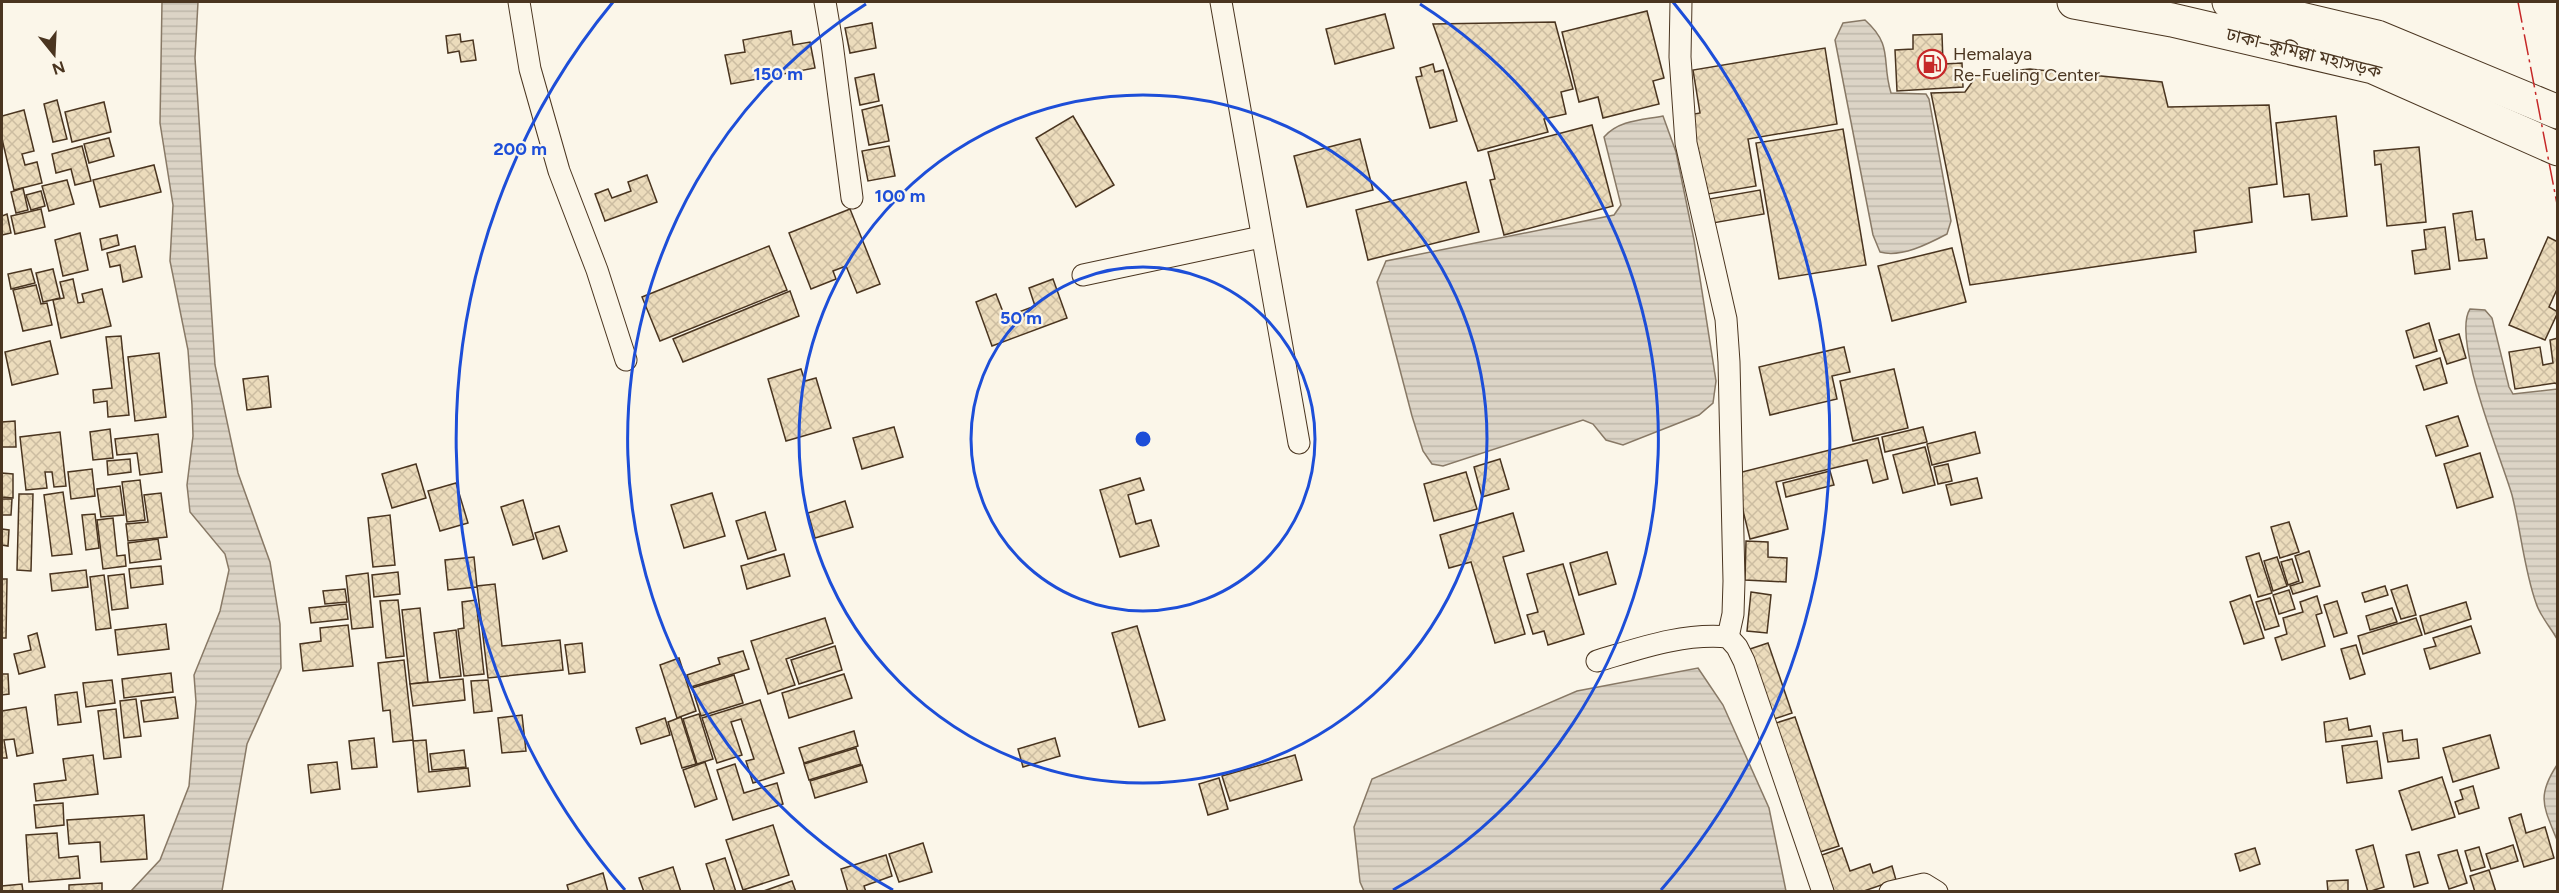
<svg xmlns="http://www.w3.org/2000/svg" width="2559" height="893" font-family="Figtree,'Noto Sans Bengali',sans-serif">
  <defs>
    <pattern id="water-rules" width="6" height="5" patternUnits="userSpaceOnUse" patternTransform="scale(1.5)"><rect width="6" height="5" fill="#dcd4c6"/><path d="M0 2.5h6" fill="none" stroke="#beb7aa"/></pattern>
    <pattern id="building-cross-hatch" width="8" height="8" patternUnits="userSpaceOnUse" patternTransform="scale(1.5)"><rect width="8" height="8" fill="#ecdcbc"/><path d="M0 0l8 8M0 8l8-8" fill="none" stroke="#ccbda1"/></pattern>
  </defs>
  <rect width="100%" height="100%" fill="#fbf6e9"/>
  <g fill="url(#water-rules)" stroke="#887966" stroke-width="1.5">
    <polygon points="162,2 198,2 195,58 215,365 238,473 270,562 280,624 281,668 247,744 222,891 131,891 160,860 189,786 196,702 194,675 220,611 229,570 225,554 190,512 187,485 193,436 192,405 188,350 170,261 173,205 160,123"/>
    <path d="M 1865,20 C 1894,46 1881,61 1891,93 L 1926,94 L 1929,99 L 1951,221 L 1947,234 C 1928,244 1901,258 1880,252 L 1873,235 L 1835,40 L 1843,23 Z"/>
    <path d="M 1663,116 L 1676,152 L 1694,240 L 1716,381 L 1713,403 L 1699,415 L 1623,445 L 1606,440 L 1593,424 L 1583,420 L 1443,466 L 1432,464 L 1423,451 L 1412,416 L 1377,282 L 1386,261 L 1614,215 L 1621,205 L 1604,137 C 1619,120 1642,120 1663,116 Z"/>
    <path d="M 2470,309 L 2485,310 L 2492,318 L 2509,387 L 2513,394 L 2557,389 L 2557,639 C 2551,628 2540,616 2536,603 C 2524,569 2521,531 2512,495 C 2502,460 2451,338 2470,309 Z"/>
    <polygon points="1698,668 1723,705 1769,808 1786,891 1364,891 1360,882 1354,827 1372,779 1577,691"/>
    <path d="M 2557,765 L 2557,840 C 2544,807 2536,797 2557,765 Z"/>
  </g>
  <g fill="url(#building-cross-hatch)" stroke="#4a3520" stroke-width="1.5">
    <polygon points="1647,11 1664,78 1653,81 1659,104 1603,118 1598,97 1579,102 1562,32"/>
    <polygon points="1385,14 1394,48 1335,64 1326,29"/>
    <polygon points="1555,22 1573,89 1561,92 1566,114 1544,119 1548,132 1478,151 1433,24"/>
    <polygon points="872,23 876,48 850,53 845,28"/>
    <polygon points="791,31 793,45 810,42 815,68 731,84 725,55 745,52 743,40"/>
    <polygon points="460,34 461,42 473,40 476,60 461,62 459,51 448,53 446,36"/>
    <polygon points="1942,34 1943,64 1962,63 1963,87 1897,91 1895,50 1913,49 1913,35"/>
    <polygon points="1825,48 1837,124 1748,139 1756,186 1702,195 1689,115 1700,113 1693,70"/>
    <polygon points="1433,64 1435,72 1443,70 1457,121 1430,128 1416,77 1422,76 1420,68"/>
    <polygon points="2030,69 2162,82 2168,107 2269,105 2277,184 2249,188 2252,222 2194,231 2196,252 1970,285 1931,93 1965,92 1978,74"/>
    <polygon points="874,74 879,101 860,105 855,78"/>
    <polygon points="57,100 67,139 53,142 44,104"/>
    <polygon points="104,102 111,132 72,142 65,112"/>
    <polygon points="882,105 889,141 869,145 862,110"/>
    <polygon points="24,110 34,151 22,154 25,165 37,162 42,183 14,190 2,139 2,116"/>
    <polygon points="1073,116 1114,185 1076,207 1036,138"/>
    <polygon points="2336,116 2347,216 2312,220 2309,194 2284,197 2276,123"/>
    <polygon points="1592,125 1613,206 1504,235 1490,180 1495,179 1488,152"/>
    <polygon points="1843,129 1866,265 1779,279 1756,143"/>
    <polygon points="109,138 114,156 89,163 84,144"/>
    <polygon points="1360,139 1373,190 1307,207 1294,156"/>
    <polygon points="82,146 91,181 75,185 71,169 56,173 52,154"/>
    <polygon points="889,146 895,176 868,181 862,151"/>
    <polygon points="2419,147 2426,222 2387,226 2381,164 2375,165 2374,151"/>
    <polygon points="154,165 161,192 100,207 93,180"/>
    <polygon points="647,175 657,202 605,221 595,194 608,189 612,198 631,191 628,182"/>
    <polygon points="67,180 74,204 49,211 42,186"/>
    <polygon points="1466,182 1479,232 1368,260 1356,210"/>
    <polygon points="23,188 28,210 16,213 11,192"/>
    <polygon points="1760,190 1764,214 1713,223 1709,199"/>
    <polygon points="41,191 45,206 31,210 26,195"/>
    <polygon points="41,209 45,227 15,234 11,216"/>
    <polygon points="850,209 880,284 857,293 846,266 833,271 836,279 811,289 789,233"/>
    <polygon points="2472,211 2476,240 2484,239 2487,258 2459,261 2453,214"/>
    <polygon points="7,214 11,233 2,235 2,216"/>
    <polygon points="2445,227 2450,269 2415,274 2412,251 2426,249 2424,230"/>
    <polygon points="80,233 88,270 63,276 55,240"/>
    <polygon points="117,235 119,245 102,250 100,239"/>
    <polygon points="2548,237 2558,242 2558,287 2549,307 2558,312 2545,340 2509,325"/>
    <polygon points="135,246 142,277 123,282 120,265 110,267 107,253"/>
    <polygon points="769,246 787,290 660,341 642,297"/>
    <polygon points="1952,248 1966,302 1892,321 1878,266"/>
    <polygon points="31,269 35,283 11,289 8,274"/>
    <polygon points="53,269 60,298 43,302 36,273"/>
    <polygon points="73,279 78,303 84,302 82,294 102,289 111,326 61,338 53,300 64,298 60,282"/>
    <polygon points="1053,279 1067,318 992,346 976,302 996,294 1005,317 1035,306 1029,288"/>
    <polygon points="36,285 41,304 47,303 52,325 23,331 13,290"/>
    <polygon points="790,291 799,316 683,362 673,339"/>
    <polygon points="2429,323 2437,351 2414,358 2406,331"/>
    <polygon points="2459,334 2466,358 2447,364 2439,340"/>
    <polygon points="121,336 129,415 108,417 107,401 94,403 93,390 112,388 106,337"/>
    <polygon points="2558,338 2558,385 2555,383 2515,389 2509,352 2540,347 2543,365 2553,363 2550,340"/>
    <polygon points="50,341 58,374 12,385 5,352"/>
    <polygon points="1844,347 1850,372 1832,376 1837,399 1770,415 1759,367"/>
    <polygon points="159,353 166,417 135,421 128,357"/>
    <polygon points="2440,358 2447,383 2424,390 2416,366"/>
    <polygon points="801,369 805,381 816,378 831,428 786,441 768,379"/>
    <polygon points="1894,369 1908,428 1853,441 1840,381"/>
    <polygon points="268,376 271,407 247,410 243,379"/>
    <polygon points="2458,416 2468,446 2436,456 2426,426"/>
    <polygon points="15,421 16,447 2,447 2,422"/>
    <polygon points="894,427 903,457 862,469 853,438"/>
    <polygon points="1923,427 1927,442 1885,452 1882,437"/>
    <polygon points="110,429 113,458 93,460 90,432"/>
    <polygon points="60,432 66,486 54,487 52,472 45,472 47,488 26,490 20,437"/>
    <polygon points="1975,432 1980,453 1932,465 1927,444"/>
    <polygon points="158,434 162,472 140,475 137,453 117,455 115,439"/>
    <polygon points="1878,438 1888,479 1873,483 1867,460 1776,482 1788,529 1750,539 1734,474"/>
    <polygon points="1925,447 1935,485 1903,493 1893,455"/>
    <polygon points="2480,453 2493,497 2457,508 2444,464"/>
    <polygon points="130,459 131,472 108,475 107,461"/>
    <polygon points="1500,459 1509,489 1482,497 1474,467"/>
    <polygon points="416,464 426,498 392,508 382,474"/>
    <polygon points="1948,464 1952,481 1938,484 1934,467"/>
    <polygon points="92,469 95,496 71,499 68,472"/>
    <polygon points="1830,471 1834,485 1786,497 1783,483"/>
    <polygon points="1466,472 1477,509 1434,521 1424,484"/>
    <polygon points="2,473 13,474 13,498 2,497"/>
    <polygon points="1140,478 1144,490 1128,495 1136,524 1151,520 1159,546 1120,557 1100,490"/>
    <polygon points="1977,478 1982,498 1951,505 1946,485"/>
    <polygon points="140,480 145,520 127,522 122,482"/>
    <polygon points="456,483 468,523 440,531 428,491"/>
    <polygon points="120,486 124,515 101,517 97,489"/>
    <polygon points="63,492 72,554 52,556 44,495"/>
    <polygon points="161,493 167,537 128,541 126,524 148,522 144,495"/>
    <polygon points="712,493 725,536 684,548 671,505"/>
    <polygon points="19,494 33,494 31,571 17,570"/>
    <polygon points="2,499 12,499 11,515 2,515"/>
    <polygon points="523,500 534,539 513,545 501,507"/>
    <polygon points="845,501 853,527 815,538 808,513"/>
    <polygon points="765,512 776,550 748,559 736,521"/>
    <polygon points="1513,513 1524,551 1503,557 1525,634 1495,643 1471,562 1449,568 1440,535"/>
    <polygon points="95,514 99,548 86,550 82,515"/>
    <polygon points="390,515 395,565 373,567 368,518"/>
    <polygon points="113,518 117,556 125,555 126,566 103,569 97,520"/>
    <polygon points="2289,522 2299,552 2280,558 2271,527"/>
    <polygon points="559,526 567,551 543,559 535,533"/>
    <polygon points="2,529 9,530 8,546 2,545"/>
    <polygon points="158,539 161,559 130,563 128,543"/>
    <polygon points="1746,541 1768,542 1768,557 1787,558 1786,582 1745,580"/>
    <polygon points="2309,551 2320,586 2293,594 2290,586 2303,582 2295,556"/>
    <polygon points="1607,552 1616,584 1579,595 1570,563"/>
    <polygon points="2259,553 2272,593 2258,597 2246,557"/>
    <polygon points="784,554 790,576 747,589 741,566"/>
    <polygon points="474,557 477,587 448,590 445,560"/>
    <polygon points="2277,557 2287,586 2273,591 2264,561"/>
    <polygon points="2292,559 2299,581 2288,585 2281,562"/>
    <polygon points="1563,564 1584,634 1548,645 1544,631 1533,634 1527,615 1538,612 1527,574"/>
    <polygon points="161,566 163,584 131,588 129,569"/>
    <polygon points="86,570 88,587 52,591 50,574"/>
    <polygon points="398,572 400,594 374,597 372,575"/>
    <polygon points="368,573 373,627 352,629 346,576"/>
    <polygon points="124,574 128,608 112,610 108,576"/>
    <polygon points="104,575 111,628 96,630 90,577"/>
    <polygon points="2,579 7,579 6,638 2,638"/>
    <polygon points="495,584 502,646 560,640 563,670 488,678 477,586"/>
    <polygon points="2407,585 2416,615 2401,619 2391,590"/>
    <polygon points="2385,586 2388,595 2365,602 2362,593"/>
    <polygon points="345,589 347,602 325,604 323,591"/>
    <polygon points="2289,590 2295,609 2279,614 2273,595"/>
    <polygon points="1751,592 1771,595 1767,633 1747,631"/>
    <polygon points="2250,595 2264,638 2244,644 2230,602"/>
    <polygon points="2317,596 2322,613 2316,615 2325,646 2282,660 2275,638 2287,634 2283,618 2303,612 2300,602"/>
    <polygon points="2270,598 2279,626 2265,630 2256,602"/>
    <polygon points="398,600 404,656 386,658 380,601"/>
    <polygon points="476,600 484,674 464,676 458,629 464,628 462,602"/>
    <polygon points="2337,601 2347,633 2334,637 2324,605"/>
    <polygon points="2466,602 2471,619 2425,634 2420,616"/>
    <polygon points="346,604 348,619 311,623 309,608"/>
    <polygon points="420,608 428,682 410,684 402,610"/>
    <polygon points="2392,608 2397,622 2370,630 2366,616"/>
    <polygon points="825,618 833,643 786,659 795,685 768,694 751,641"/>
    <polygon points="2416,618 2422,635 2363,654 2358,636"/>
    <polygon points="166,624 169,649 118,655 115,630"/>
    <polygon points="348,625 353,666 303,671 300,644 321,641 320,628"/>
    <polygon points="1137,626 1165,720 1139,727 1112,633"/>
    <polygon points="2471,626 2480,653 2430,669 2424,649 2436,646 2433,638"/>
    <polygon points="456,630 461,676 440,678 434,633"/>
    <polygon points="37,633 45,667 19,674 14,654 31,650 28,636"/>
    <polygon points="582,643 585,672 569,674 565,645"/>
    <polygon points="1768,643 1792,713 1774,719 1750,649"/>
    <polygon points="2356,645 2365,674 2350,679 2341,649"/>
    <polygon points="835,646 842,670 799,684 791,660"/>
    <polygon points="743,651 749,669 691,687 687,675 720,664 718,658"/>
    <polygon points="679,658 696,711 677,718 660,665"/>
    <polygon points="404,660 413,740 393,742 390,710 383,711 378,663"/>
    <polygon points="171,673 173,692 124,698 122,679"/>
    <polygon points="2,674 8,674 9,694 2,695"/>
    <polygon points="844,674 852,698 789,718 782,693"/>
    <polygon points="734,675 743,703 701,716 692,688"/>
    <polygon points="463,679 465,700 413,706 410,684"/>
    <polygon points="112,680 115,703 86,707 83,683"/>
    <polygon points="488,680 492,711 474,713 471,681"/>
    <polygon points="77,692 81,722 58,725 55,695"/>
    <polygon points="175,697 178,718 144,722 141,701"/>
    <polygon points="136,699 141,736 124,738 120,701"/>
    <polygon points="760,700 784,773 753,783 746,761 754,759 741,719 731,722 742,755 717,763 702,718"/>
    <polygon points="26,707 33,753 17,756 14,739 4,740 7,758 2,758 2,711"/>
    <polygon points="116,709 121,757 104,759 98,711"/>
    <polygon points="699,714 713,759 697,764 683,719"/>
    <polygon points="522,715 526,751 502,753 498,718"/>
    <polygon points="681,717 696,764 682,768 668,722"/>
    <polygon points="1795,717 1839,846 1817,853 1773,724"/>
    <polygon points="665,718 670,735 641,744 636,728"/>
    <polygon points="2347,718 2349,730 2370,726 2372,736 2326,742 2324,722"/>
    <polygon points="2402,730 2403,741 2417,739 2419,758 2388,762 2383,733"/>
    <polygon points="854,731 858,746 804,763 799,748"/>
    <polygon points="2490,735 2499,768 2453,782 2443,748"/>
    <polygon points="374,738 377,767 352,769 349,741"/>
    <polygon points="1055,738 1060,756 1023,767 1018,749"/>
    <polygon points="426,740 429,772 468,768 470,786 418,792 413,741"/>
    <polygon points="2377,741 2382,778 2347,783 2342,746"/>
    <polygon points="856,748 861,764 809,780 804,764"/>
    <polygon points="464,750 466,767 432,770 430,754"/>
    <polygon points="93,755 98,794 36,801 34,784 66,780 63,759"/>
    <polygon points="1295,755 1302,780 1230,801 1222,776"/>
    <polygon points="337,762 340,789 311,793 308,765"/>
    <polygon points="705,762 717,799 695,807 683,770"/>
    <polygon points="735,764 744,793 777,783 783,804 733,820 717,770"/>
    <polygon points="862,765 867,782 815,798 810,781"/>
    <polygon points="2442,777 2455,817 2412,830 2399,791"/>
    <polygon points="1219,778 1228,809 1208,815 1199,784"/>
    <polygon points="2473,786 2479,808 2459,814 2455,802 2463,799 2460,790"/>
    <polygon points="63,803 64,825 36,828 34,805"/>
    <polygon points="2521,814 2526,833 2545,827 2554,858 2524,867 2509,818"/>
    <polygon points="144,815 147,859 101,862 100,842 69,844 67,820"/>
    <polygon points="773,825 789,875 743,890 726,840"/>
    <polygon points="57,833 59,858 78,856 80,878 29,882 26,835"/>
    <polygon points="923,843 932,872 899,882 889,854"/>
    <polygon points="2373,845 2384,887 2368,892 2356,850"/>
    <polygon points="2513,845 2518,861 2491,869 2486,854"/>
    <polygon points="2479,847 2485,867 2471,871 2465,851"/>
    <polygon points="1842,848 1850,871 1870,864 1873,873 1892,866 1896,880 1861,892 1834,892 1822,855"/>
    <polygon points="2255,848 2260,864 2240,871 2235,854"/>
    <polygon points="2457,850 2467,883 2449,889 2438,855"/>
    <polygon points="2419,852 2428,883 2414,887 2406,855"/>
    <polygon points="886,855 892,876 864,886 866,892 848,892 841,869"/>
    <polygon points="725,858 736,892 715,892 706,864"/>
    <polygon points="673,867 681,892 644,892 639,878"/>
    <polygon points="2489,870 2496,892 2475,892 2470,876"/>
    <polygon points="603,873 608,892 569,892 567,885"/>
    <polygon points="2348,880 2348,892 2328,892 2327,881"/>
    <polygon points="792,881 796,892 761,892"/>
    <polygon points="102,883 102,892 69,892 69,885"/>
    <polygon points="22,884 23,892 2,892 2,886"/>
  </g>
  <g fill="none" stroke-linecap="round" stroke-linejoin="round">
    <g stroke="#4a3520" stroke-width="23">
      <g id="street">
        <polyline points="519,2 530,69 559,171 597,270 626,360"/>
        <polyline points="825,2 832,43 852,198"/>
        <polyline points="1221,2 1299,443"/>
        <polyline points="1681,2 1680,57 1686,143 1726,319 1729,362 1734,581 1733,614 1728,637"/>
        <polyline points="1083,275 1261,237"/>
        <path d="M 1597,661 C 1641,648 1682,633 1728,637 L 1737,647 L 1744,661 L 1823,892"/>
        <polyline points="1890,892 1924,884 1937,892"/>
      </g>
    </g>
    <g stroke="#4a3520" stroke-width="35">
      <g id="highway">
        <polyline points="2074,2 2172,20 2373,67 2558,149"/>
        <polyline points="2229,2 2377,37 2558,112"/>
      </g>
    </g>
    <use href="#street" stroke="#fbf6e9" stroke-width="21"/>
    <use href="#highway" stroke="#fbf6e9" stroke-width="33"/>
    <polyline stroke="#c62828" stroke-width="1.5" stroke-dasharray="21 4.5 3 4.5" stroke-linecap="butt" points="2518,2 2558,209"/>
  </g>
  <g fill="none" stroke="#1d4ed8" stroke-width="3">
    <circle cx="1143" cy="439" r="172"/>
    <circle cx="1143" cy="439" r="344"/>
    <path d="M893 890A516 516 0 0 1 866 4M1420 4A516 516 0 0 1 1393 890"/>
    <path d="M625 890A687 687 0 0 1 613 2M1673 2A687 687 0 0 1 1661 890"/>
  </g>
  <defs>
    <g id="fuel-ring" transform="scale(1.5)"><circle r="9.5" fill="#fbf6e9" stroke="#c62828" stroke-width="1.5"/><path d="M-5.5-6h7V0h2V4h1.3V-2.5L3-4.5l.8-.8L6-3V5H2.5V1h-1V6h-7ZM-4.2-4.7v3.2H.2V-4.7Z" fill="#c62828"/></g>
  </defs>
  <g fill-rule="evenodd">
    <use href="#fuel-ring" x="1932" y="64"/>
  </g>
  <g text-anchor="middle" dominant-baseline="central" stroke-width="4.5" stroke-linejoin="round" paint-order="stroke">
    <g font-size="18" fill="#4a3520" stroke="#fbf6e9">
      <text transform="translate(2304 53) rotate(14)">ঢাকা–কুমিল্লা মহাসড়ক</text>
    </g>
    <g font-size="18" fill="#4a3520" stroke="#fbf6e9" text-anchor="start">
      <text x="1953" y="54">Hemalaya<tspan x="1953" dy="21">Re-Fueling Center</tspan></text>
    </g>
  </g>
  <circle cx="1143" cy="439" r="9" fill="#1d4ed8" stroke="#fbf6e9" stroke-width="3"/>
  <g font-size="18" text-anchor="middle" font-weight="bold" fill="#1d4ed8" stroke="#fbf6e9" stroke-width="4.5" stroke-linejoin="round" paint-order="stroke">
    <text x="778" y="80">150 m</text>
    <text x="520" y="155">200 m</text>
    <text x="900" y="202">100 m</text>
    <text x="1021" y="324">50 m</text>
  </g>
  <rect width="2559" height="893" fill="none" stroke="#4a3520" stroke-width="6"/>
  <g transform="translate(54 54) rotate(162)" stroke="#fbf6e9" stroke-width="4.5" paint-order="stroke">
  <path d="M0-4.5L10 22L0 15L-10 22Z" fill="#4a3520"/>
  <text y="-9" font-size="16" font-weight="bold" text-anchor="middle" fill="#4a3520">N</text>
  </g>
</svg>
